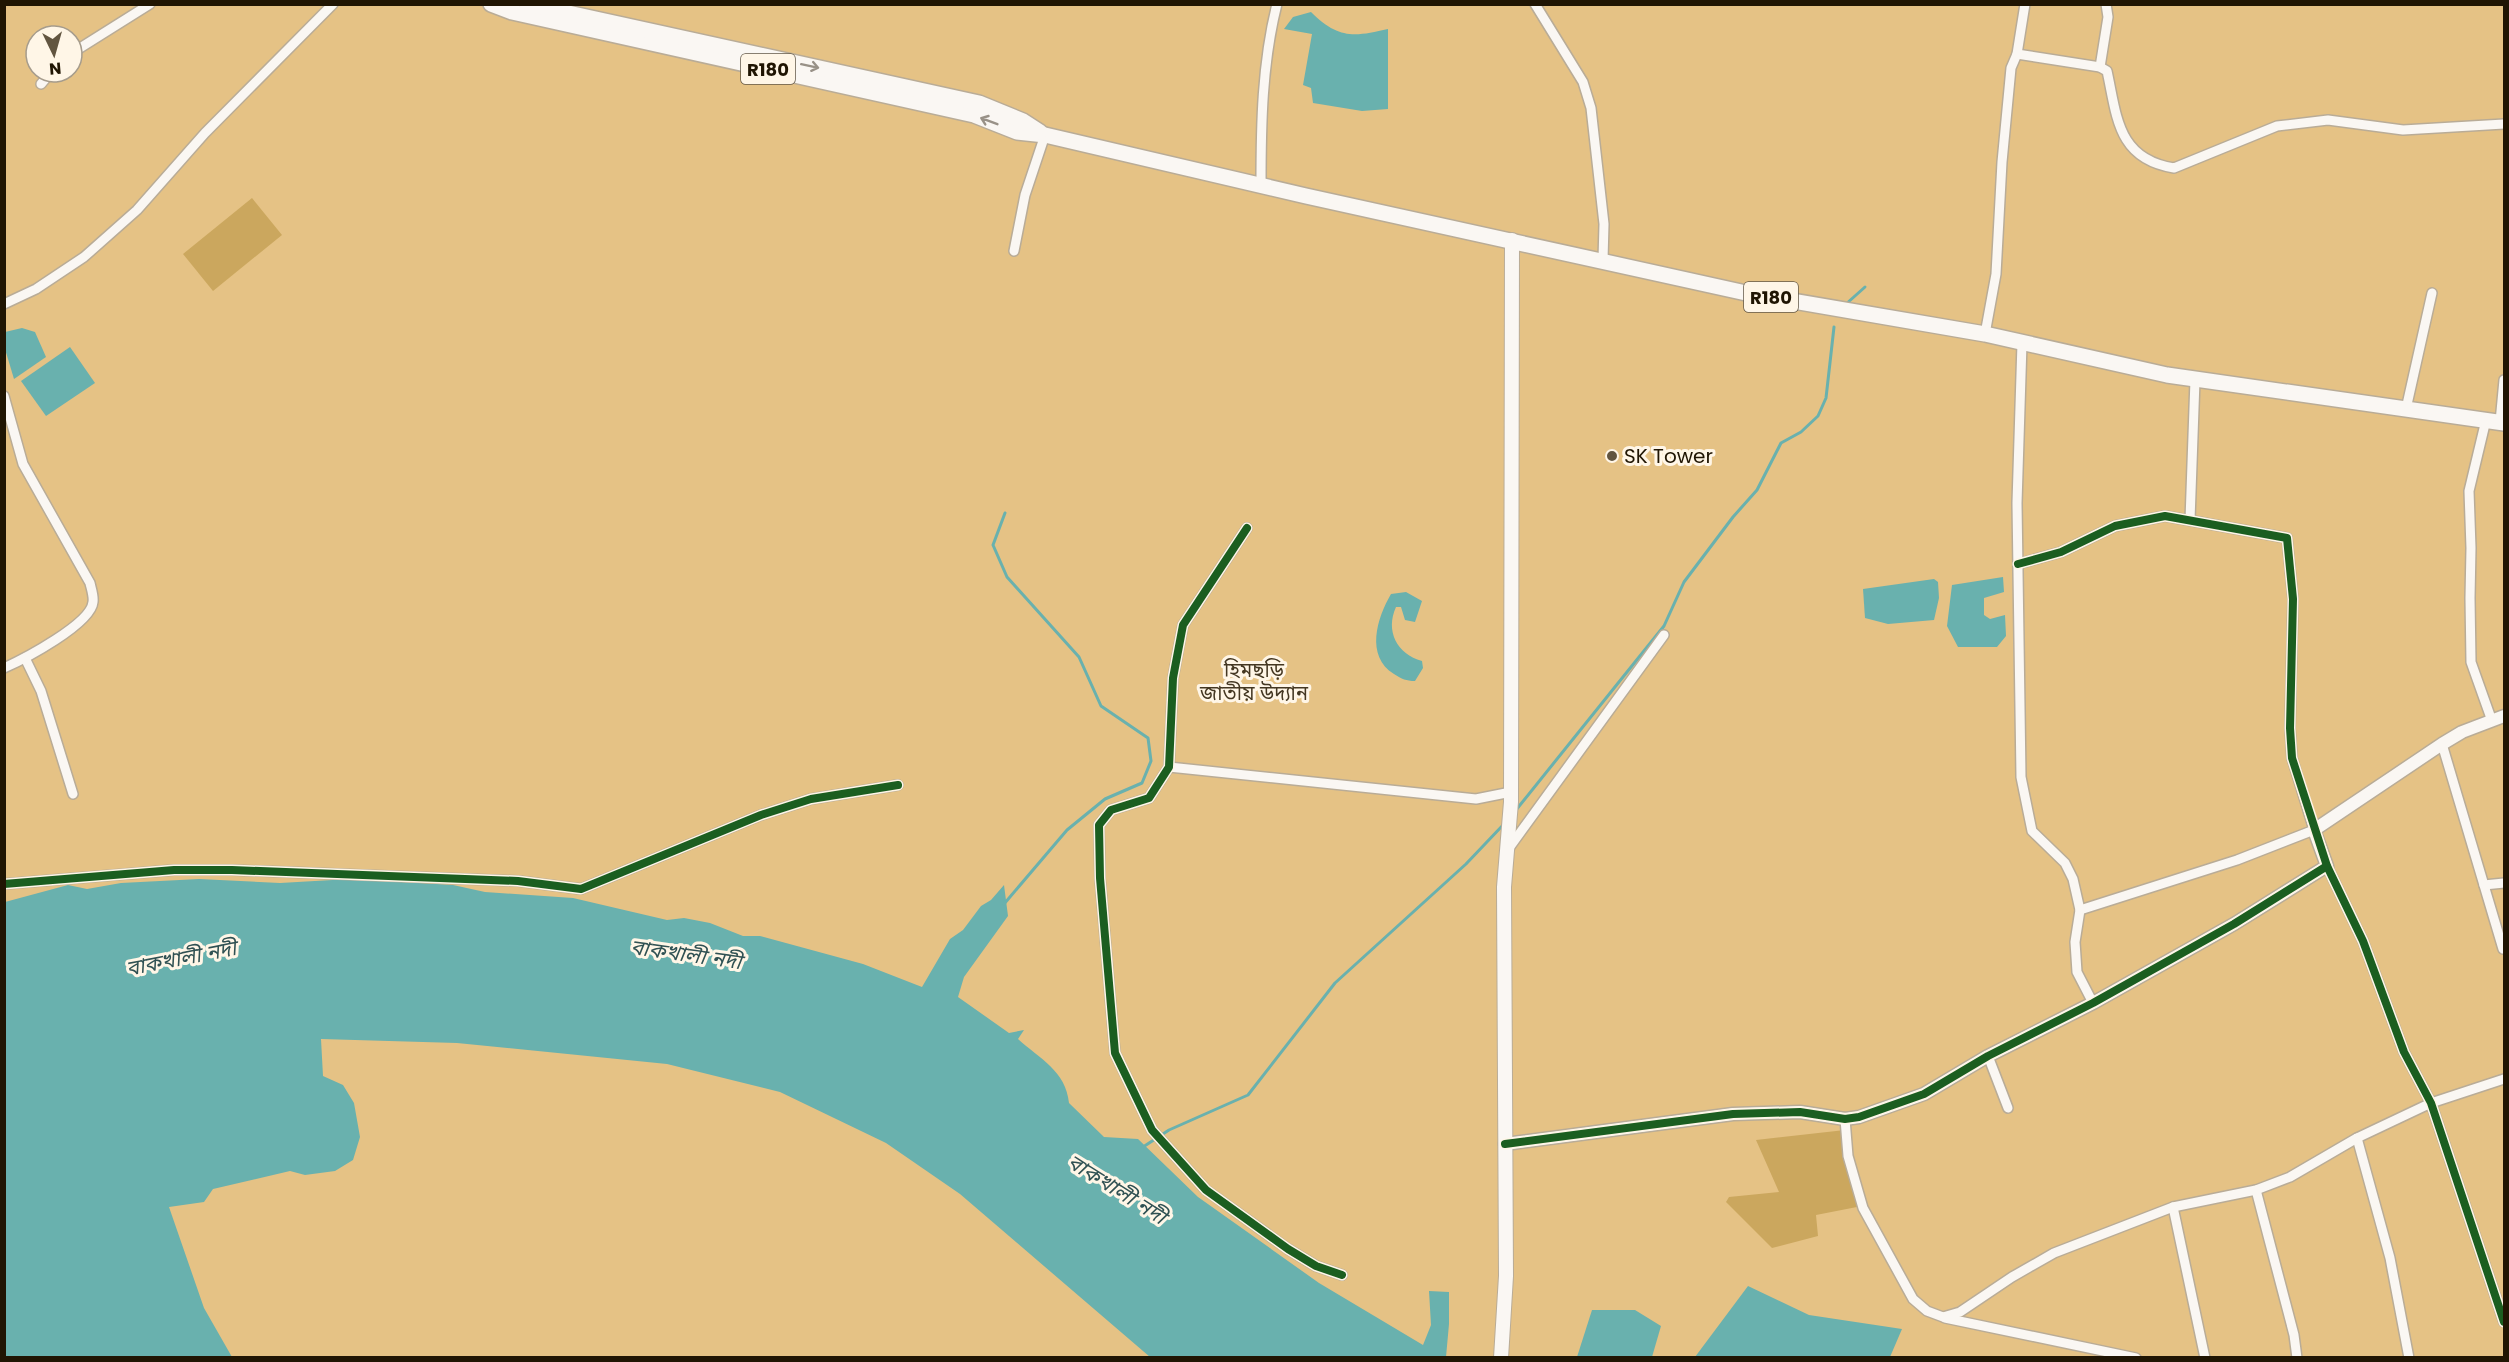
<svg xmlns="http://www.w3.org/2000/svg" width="2509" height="1362" font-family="Poppins,'Noto Sans Bengali',sans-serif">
  <rect width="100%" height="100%" fill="#ddccb1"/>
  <path fill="#e5c285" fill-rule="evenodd" d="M 4,5 L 2504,5 L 2504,1357 L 165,1357 L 5,1166 ZM 36,36 L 72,36 L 72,72 L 36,72 Z"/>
  <g fill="#cba75e">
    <polygon points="252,198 282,235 213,291 183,254"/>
    <polygon points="1845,1130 1862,1206 1816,1215 1818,1236 1772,1248 1726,1202 1729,1197 1779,1192 1756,1140"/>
  </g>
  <g fill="#69b1ae">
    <path d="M 1311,12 C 1338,39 1354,37 1388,29 L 1388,109 L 1362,111 L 1313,103 L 1311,88 L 1303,85 L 1312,34 L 1284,29 L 1293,17 Z"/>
    <polygon points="22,328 35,332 46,357 14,379 5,349 5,332"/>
    <polygon points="70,347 95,383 46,416 21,381"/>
    <polygon points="2003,577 2004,592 1984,598 1984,615 1990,619 2005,615 2006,636 1997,647 1958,647 1947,626 1952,585"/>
    <polygon points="1934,579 1938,582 1939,598 1934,620 1888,624 1865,618 1863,589"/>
    <path d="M 1406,592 L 1422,601 L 1415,622 L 1405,620 L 1401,607 L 1396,607 C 1385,631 1397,654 1422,661 L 1423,668 L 1415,681 C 1406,681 1402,679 1394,674 C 1365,656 1377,618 1391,594 Z"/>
    <path d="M 199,879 L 280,883 L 350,879 L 453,885 L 485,892 L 573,898 L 667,920 L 684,918 L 710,923 L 743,936 L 760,936 L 863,964 L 922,987 L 950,939 L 963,930 L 981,906 L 991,900 L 1004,885 L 1008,916 L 964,977 L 958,997 L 1009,1033 L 1024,1030 L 1018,1039 C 1040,1059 1066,1071 1069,1103 L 1104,1137 L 1138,1139 L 1198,1197 L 1319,1283 L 1423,1345 L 1431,1325 L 1429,1291 L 1449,1292 L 1449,1324 L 1446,1357 L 1150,1357 L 960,1194 L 886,1143 L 780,1092 L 667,1064 L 457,1043 L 321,1039 L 323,1076 L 343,1085 L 354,1103 L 360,1137 L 353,1160 L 335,1171 L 305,1175 L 290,1171 L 213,1189 L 204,1202 L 169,1207 L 204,1308 L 232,1357 L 5,1358 L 5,902 L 68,885 L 87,889 L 121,883 Z"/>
    <polygon points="1748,1286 1809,1315 1902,1329 1890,1357 1695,1357"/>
    <polygon points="1592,1310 1635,1310 1661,1326 1652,1357 1577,1357"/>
  </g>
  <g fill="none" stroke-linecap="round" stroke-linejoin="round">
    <g stroke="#69b1ae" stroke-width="3">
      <polyline points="1846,304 1865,287"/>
      <polyline points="1516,810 1664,626 1684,582 1733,517 1757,490 1781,443 1801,432 1818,416 1826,398 1834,327"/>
      <polyline points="1004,904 1067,830 1105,799 1142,783 1151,761 1148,738 1101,706 1079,657 1007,577 993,545 1005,513"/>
      <polyline points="1143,1147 1169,1130 1248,1095 1335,983 1466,864 1504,824"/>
    </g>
    <g stroke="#b9ac97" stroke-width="12">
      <g id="minor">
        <polyline points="1535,4 1583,82 1591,108 1604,224 1603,260"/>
        <polyline points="72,53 150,4"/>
        <path d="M 2017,54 L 2100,67 L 2107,71 C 2117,116 2117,159 2174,168 L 2277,126 L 2328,120 L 2403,130 L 2504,124"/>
        <polyline points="2100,67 2108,17 2106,4"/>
        <polyline points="41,84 51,72"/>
        <path d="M 1261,185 C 1261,125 1262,63 1277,4"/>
        <polyline points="1014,251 1025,195 1045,135"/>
        <polyline points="4,304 36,289 84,257 137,210 205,133 333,4"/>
        <polyline points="1985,334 1996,274 2002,162 2011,68 2017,54 2025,4"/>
        <polyline points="2022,343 2017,503 2021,777 2032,831 2065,863 2073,879 2080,910 2075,942 2077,972 2093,1003"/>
        <path d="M 4,396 L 23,464 L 90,583 C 91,588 94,596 93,602 C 91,624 24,659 4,668"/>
        <polyline points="2406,409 2432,293"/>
        <polyline points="2486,420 2469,491 2471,548 2470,598 2471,662 2492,721"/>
        <polyline points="2500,422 2504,380"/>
        <polyline points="2190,520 2195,380"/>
        <polyline points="1247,528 1183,625 1173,678 1169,767 1149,798 1111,810 1099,825 1100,878 1115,1053 1152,1130 1206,1190 1288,1249 1316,1266 1342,1275"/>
        <polyline points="2018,564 2061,552 2115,526 2165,516 2287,538 2293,599 2290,728 2292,758 2314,830 2237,860 2080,910"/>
        <polyline points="25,658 41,691 73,794"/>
        <polyline points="2442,744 2503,949"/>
        <polyline points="1169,767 1476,799 1511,792"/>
        <polyline points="1509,848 1664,635"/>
        <polyline points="2327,866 2363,941 2404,1052 2431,1103 2504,1322"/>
        <polyline points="4,884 174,870 232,870 518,881 581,889 761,815 811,799 898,785"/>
        <polyline points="2484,885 2504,883"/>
        <polyline points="1988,1056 2008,1108"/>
        <polyline points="1845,1119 1848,1156 1863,1208 1913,1299 1927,1311 1943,1317 1960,1312 2012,1277 2054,1253 2173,1207 2256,1190 2290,1177 2357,1138 2431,1103 2504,1079"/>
        <polyline points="2357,1138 2390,1258 2409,1358"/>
        <polyline points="2256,1190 2294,1335 2297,1358"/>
        <polyline points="2173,1207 2205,1358"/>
        <polyline points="1945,1318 2136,1358"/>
      </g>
    </g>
    <g stroke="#b9ac97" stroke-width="15">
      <polyline id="tertiary" points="1505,1144 1733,1114 1800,1112 1845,1119 1859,1117 1924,1094 1988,1056 2093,1003 2234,924 2327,866 2314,830 2442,744 2462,732 2504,716"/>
    </g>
    <g stroke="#b9ac97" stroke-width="16">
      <polyline id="secondary" points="1501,1358 1506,1276 1504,887 1511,802 1512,240"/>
    </g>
    <g stroke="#b9ac97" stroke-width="18">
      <g id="primary">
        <polyline points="491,4 512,12 974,115 1017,132 1045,135 1306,196 1746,293 1985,334 2167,375 2504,423"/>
        <polyline points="527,4 979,103 1023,121 1040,132"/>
      </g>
    </g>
    <use href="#minor" stroke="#faf7f3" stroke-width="9"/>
    <use href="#tertiary" stroke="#faf7f3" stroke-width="12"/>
    <use href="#secondary" stroke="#faf7f3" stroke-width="14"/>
    <use href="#primary" stroke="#faf7f3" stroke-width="15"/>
    <g stroke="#fff6e7" stroke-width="11">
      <g id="cycleway">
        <polyline points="1247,528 1183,625 1173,678 1169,767 1149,798 1111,810 1099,825 1100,878 1115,1053 1152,1130 1206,1190 1288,1249 1316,1266 1342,1275"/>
        <polyline points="2018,564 2061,552 2115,526 2165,516 2287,538 2293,599 2290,728 2292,758 2327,866 2363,941 2404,1052 2431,1103 2504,1322"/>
        <polyline points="4,884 174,870 232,870 518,881 581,889 761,815 811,799 898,785"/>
        <polyline points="1505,1144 1733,1114 1800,1112 1845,1119 1859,1117 1924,1094 1988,1056 2093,1003 2234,924 2327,866"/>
      </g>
    </g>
    <use href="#cycleway" stroke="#1b5e20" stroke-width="8"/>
  </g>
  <defs><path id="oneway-shaft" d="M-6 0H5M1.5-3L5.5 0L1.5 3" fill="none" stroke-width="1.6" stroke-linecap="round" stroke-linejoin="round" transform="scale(1.5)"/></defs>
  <g stroke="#989187">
    <use href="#oneway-shaft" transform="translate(810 66) rotate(12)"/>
    <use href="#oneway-shaft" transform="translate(989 121) rotate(-159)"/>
  </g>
  <circle fill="#625540" stroke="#fff6e7" stroke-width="2" cx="1612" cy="456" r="6"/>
  <g text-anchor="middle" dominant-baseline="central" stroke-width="6" stroke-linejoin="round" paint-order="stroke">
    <g fill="#fff6e7" stroke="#635847" stroke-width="1.5">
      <rect x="741" y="54" width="54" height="30" rx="4.5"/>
      <rect x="1744" y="282" width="54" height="30" rx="4.5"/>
    </g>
    <g font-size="18" font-weight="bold" fill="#201503">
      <text x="768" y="69">R180</text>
      <text x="1771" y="297">R180</text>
    </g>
    <g font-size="20" fill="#201503" stroke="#fff6e7" text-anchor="start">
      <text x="1624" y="456">SK Tower</text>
    </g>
    <g font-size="20" fill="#443722" stroke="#fff6e7">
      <text x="1254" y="670">হিমছড়ি<tspan x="1254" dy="23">জাতীয় উদ্যান</tspan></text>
    </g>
    <g font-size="21" font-style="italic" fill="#305153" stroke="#fff6e7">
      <text transform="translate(686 954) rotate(8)">বাকখালী নদী</text>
      <text transform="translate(181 958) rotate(-11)">বাকখালী নদী</text>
      <text transform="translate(1117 1189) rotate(32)">বাকখালী নদী</text>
    </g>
  </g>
  <rect width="2509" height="1362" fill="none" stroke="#201503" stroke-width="12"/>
  <g transform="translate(54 54) rotate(175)"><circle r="28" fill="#fff6e7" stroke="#a69c8c" stroke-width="1.5"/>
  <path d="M0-4.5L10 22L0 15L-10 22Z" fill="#625540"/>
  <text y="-9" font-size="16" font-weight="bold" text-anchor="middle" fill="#201503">N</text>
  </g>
</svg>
